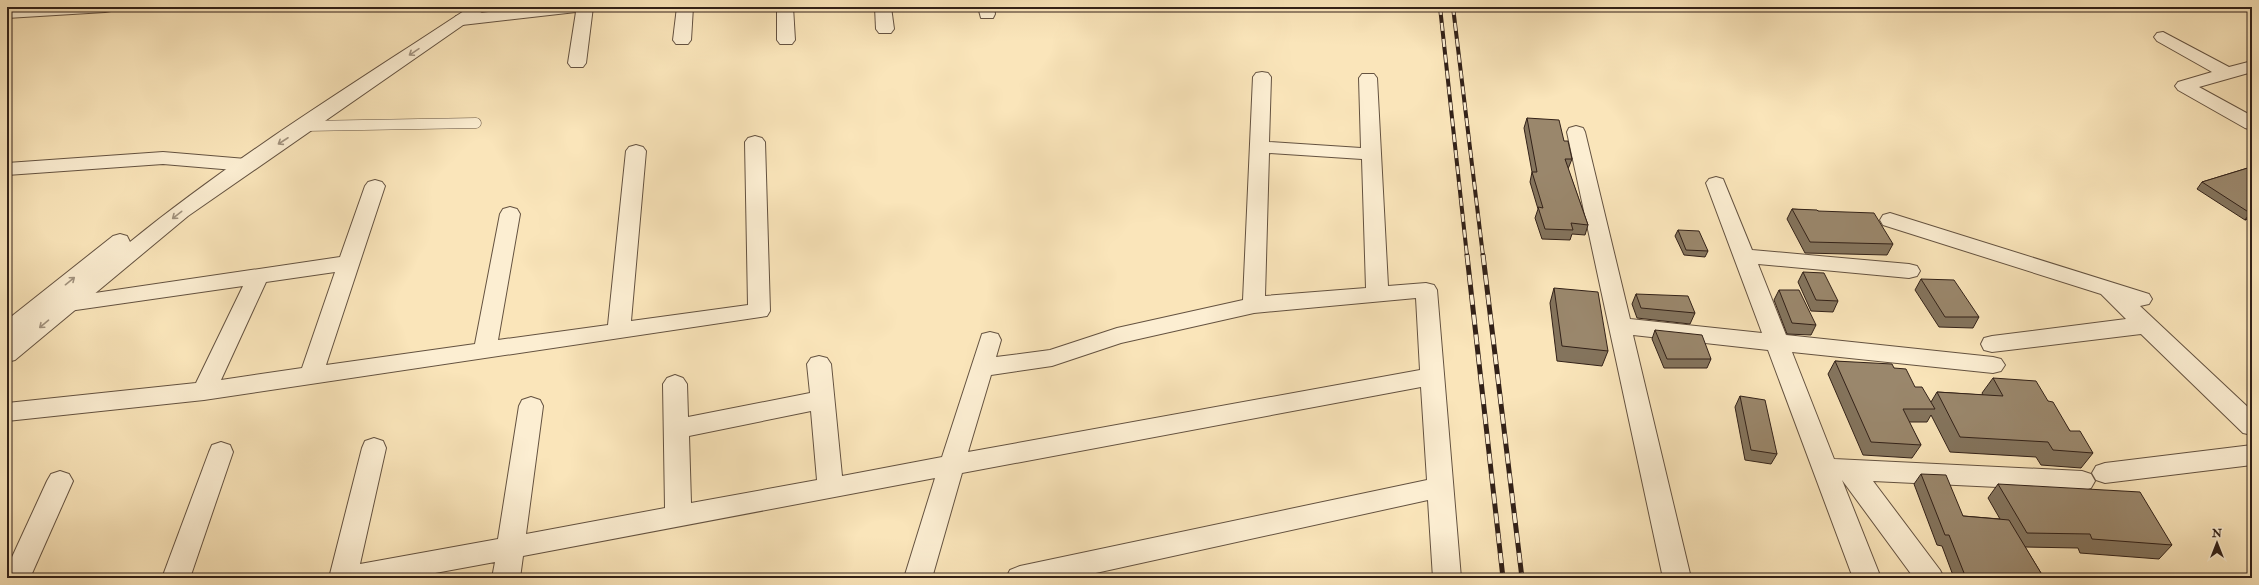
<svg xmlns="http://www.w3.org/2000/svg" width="2259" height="585" font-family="'IM FELL Double Pica',serif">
  <rect width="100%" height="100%" fill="#fae5ba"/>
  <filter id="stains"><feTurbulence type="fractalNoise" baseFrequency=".005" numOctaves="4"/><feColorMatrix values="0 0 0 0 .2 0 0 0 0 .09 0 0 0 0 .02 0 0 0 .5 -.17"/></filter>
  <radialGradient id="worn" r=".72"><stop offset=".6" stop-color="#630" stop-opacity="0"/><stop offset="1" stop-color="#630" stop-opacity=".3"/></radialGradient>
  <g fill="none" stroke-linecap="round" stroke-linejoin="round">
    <g stroke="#645240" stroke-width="11">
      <polyline id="service" points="306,126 476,123"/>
    </g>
    <g stroke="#645240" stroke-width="2">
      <g id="minor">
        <polygon points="23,7 113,7 111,11 105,12 7,18 7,8"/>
        <polygon points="531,7 593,7 586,63 583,67 571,67 568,63 576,12 462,25 456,24 454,20 456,16 462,15"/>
        <polygon points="677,7 693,7 691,40 688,44 676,44 673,40"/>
        <polygon points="777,7 793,7 795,40 792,44 780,44 777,40"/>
        <polygon points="875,7 891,7 894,29 891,33 879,33 876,29"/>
        <polygon points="978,7 994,7 995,14 993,18 981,18"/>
        <polygon points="2163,32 2229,67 2252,61 2252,72 2199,87 2252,116 2252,130 2245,128 2178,90 2175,86 2178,82 2212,72 2157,41 2154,37 2157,33"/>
        <path d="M 1262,72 L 1268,73 L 1271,77 L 1269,142 L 1361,148 L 1359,78 L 1362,74 L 1374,74 L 1377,78 L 1388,286 L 1426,283 L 1434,285 L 1437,290 L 1461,578 L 1433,578 L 1428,500 L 1073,578 L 1006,578 L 1010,570 L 1020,566 L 1427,480 L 1421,387 L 962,473 L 932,578 L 904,578 L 935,478 L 523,556 L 520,578 L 492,578 L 495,562 L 408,578 L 329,578 L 362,448 L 365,441 L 374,438 L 383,441 L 386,448 L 360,564 L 498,539 L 519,406 L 522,400 L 531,397 L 540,400 L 543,406 L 526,534 L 665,508 L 663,384 L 667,378 L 675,375 L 683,378 L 687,384 L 688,417 L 810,393 L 807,364 L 811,358 L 819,356 L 827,358 L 831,364 L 842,476 L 942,457 L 982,334 L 990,332 L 998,334 L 1001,340 L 996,357 L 1050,350 L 1117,328 L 1243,300 L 1253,77 L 1256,73 ZM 1269,153 L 1362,159 L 1366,288 L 1265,296 ZM 1416,298 L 1420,370 L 968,452 L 991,375 L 1052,366 L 1121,343 L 1254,313 ZM 811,411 L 817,480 L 691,503 L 689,436 Z"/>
        <polygon points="1576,126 1583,128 1585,132 1630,319 1762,333 1706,183 1709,179 1716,177 1723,179 1752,250 1909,264 1917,266 1920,271 1917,276 1909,278 1758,264 1786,335 1993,357 2001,359 2005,365 2001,371 1993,373 1792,352 1834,459 2082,471 2091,474 2095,481 2091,488 2082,491 1873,481 1940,570 1944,578 1914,578 1842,480 1881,578 1853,578 1768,350 1633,335 1691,578 1663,578 1567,132 1569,128"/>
        <path d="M 755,136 L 762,138 L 765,142 L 770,311 L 767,316 L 204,400 L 7,421 L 7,403 L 196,383 L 243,286 L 69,311 L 61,308 L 58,303 L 61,298 L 340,257 L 365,186 L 368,182 L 375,180 L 382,182 L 385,186 L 326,365 L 475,344 L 500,214 L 503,209 L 510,207 L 517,209 L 520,214 L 498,340 L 608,325 L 626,151 L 629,147 L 636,145 L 643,147 L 646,151 L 631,321 L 748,305 L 745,142 L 748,138 ZM 335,272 L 302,368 L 221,380 L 266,282 Z"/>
        <polygon points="163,152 246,159 253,161 256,165 253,169 246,171 163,164 7,175 7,163"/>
        <polygon points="1890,213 2149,294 2152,299 2149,304 2140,306 2252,411 2252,435 2243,433 2141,334 1992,352 1984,350 1981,344 1984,338 1992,336 2126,319 2101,294 1883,225 1880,220 1883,215"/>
        <polygon points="221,442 230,445 233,452 190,578 162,578 209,452 212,445"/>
        <polygon points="2252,445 2252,465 2105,483 2096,480 2092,473 2096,466 2105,463"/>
        <polygon points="60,471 69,474 73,481 30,578 7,578 7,568 47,481 51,474"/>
      </g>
    </g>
    <g stroke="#645240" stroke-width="2">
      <path id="tertiary" d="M 470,7 L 489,7 L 188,216 L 15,360 L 7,362 L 7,341 L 10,339 L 7,340 L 7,320 L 113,236 L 120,234 L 127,236 L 130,242 C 237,155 355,83 470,7 Z"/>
    </g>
    <use href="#service" stroke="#fceed2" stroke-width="10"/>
    <use href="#minor" fill="#fceed2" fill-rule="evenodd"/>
    <use href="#tertiary" fill="#fceed2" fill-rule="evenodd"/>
    <g stroke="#322118" stroke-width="4">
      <g id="rail-far1">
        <polyline points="1440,7 1467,256"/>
        <polyline points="1453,7 1483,256"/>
      </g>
    </g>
    <g stroke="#322118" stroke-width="5">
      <g id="rail">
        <polyline points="1467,255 1503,578"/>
        <polyline points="1483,255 1522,578"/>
      </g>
    </g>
    <use href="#rail-far1" stroke="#fceed2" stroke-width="2.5" stroke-dasharray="8" stroke-linecap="butt"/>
    <use href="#rail" stroke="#fceed2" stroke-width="3.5" stroke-dasharray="10" stroke-linecap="butt"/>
  </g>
  <g fill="#84745d" stroke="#322118">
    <polygon points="1527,118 1564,141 1572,159 1568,169 1588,225 1585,235 1572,234 1570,240 1542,239 1535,218 1538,209 1530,182 1532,172 1524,128"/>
    <polygon points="2251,167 2252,217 2245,220 2197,189 2202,182"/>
    <polygon points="1792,209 1818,211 1893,244 1887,255 1805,253 1787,219"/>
    <polygon points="1678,230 1708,251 1705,257 1684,255 1675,236"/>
    <polygon points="1803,272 1838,301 1833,312 1811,311 1798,282"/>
    <polygon points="1921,279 1979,317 1973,328 1939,327 1915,290"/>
    <polygon points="1554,288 1608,351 1602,366 1557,361 1550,303"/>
    <polygon points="1779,290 1816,325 1811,335 1787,334 1774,300"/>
    <polygon points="1636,294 1695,313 1690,324 1637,318 1632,304"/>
    <polygon points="1655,330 1711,359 1707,368 1664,368 1652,339"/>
    <polygon points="1835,361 1894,368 1931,402 1937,392 1983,395 1982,393 1993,378 2048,401 2070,431 2093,453 2081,468 2041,465 2036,457 1950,452 1931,415 1927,422 1909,422 1921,445 1912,458 1863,455 1828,374"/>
    <polygon points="1740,396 1777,454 1771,464 1745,460 1735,407"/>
    <polygon points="1921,474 1963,516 2000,519 1988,498 1998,484 2172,545 2159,559 2080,553 2078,548 2025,547 2044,578 1954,578 1942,546 1937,545 1914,484"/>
  </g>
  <polygon fill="#6c5e4c" stroke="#322118" points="2252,212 2252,217 2245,220 2250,213"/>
  <g fill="#9a876c" stroke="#322118">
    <polygon points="1527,118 1559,120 1564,141 1568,141 1572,159 1565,159 1588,225 1571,223 1573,230 1545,229 1538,207 1543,208 1532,172 1537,172"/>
    <polygon points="2251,167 2252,168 2252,212 2250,213 2202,182"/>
    <polygon points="1792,209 1817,210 1818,211 1874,213 1893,244 1810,242"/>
    <polygon points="1678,230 1699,231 1708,251 1686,250"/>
    <polygon points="1803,272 1824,273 1838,301 1816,300"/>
    <polygon points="1921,279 1954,280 1979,317 1945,317"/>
    <polygon points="1554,288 1598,292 1608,351 1562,346"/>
    <polygon points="1779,290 1799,290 1816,325 1792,323"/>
    <polygon points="1636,294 1688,296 1695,313 1641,308"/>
    <polygon points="1655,330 1702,335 1711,359 1667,359"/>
    <polygon points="1835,361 1892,364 1894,368 1906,369 1915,387 1922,387 1935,409 1903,409 1921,445 1871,442"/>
    <polygon points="1993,378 2036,381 2048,401 2053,402 2070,431 2080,431 2093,453 2053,450 2048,442 1960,437 1937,392 2003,396"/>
    <polygon points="1740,396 1765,400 1777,454 1751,450"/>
    <polygon points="1921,474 1946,475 1963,516 2009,520 2044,578 1966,578 1949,535 1945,535"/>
    <polygon points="1998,484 2140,492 2172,545 2092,539 2090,534 2027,533"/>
  </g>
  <defs><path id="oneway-shaft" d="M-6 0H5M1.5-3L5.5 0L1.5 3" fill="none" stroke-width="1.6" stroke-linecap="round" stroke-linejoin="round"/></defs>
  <g stroke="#a1927e">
    <use href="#oneway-shaft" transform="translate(414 52) rotate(146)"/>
    <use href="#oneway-shaft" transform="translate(283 141) rotate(147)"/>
    <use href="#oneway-shaft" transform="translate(177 215) rotate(142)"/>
    <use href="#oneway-shaft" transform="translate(70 281) rotate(-39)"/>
    <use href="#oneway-shaft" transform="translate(44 324) rotate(140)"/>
  </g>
  <rect width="2259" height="585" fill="none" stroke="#fae5ba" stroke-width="24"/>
  <rect x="8" y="8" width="2243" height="569" fill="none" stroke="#322118" stroke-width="2"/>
  <rect x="12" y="12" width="2235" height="561" fill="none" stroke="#322118"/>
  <g transform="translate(2217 543)" stroke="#fceed2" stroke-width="3" paint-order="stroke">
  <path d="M0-3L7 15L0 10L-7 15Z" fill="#322118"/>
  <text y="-6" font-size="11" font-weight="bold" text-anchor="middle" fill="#322118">N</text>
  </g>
  <rect width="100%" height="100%" filter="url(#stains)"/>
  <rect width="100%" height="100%" fill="url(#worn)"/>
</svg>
